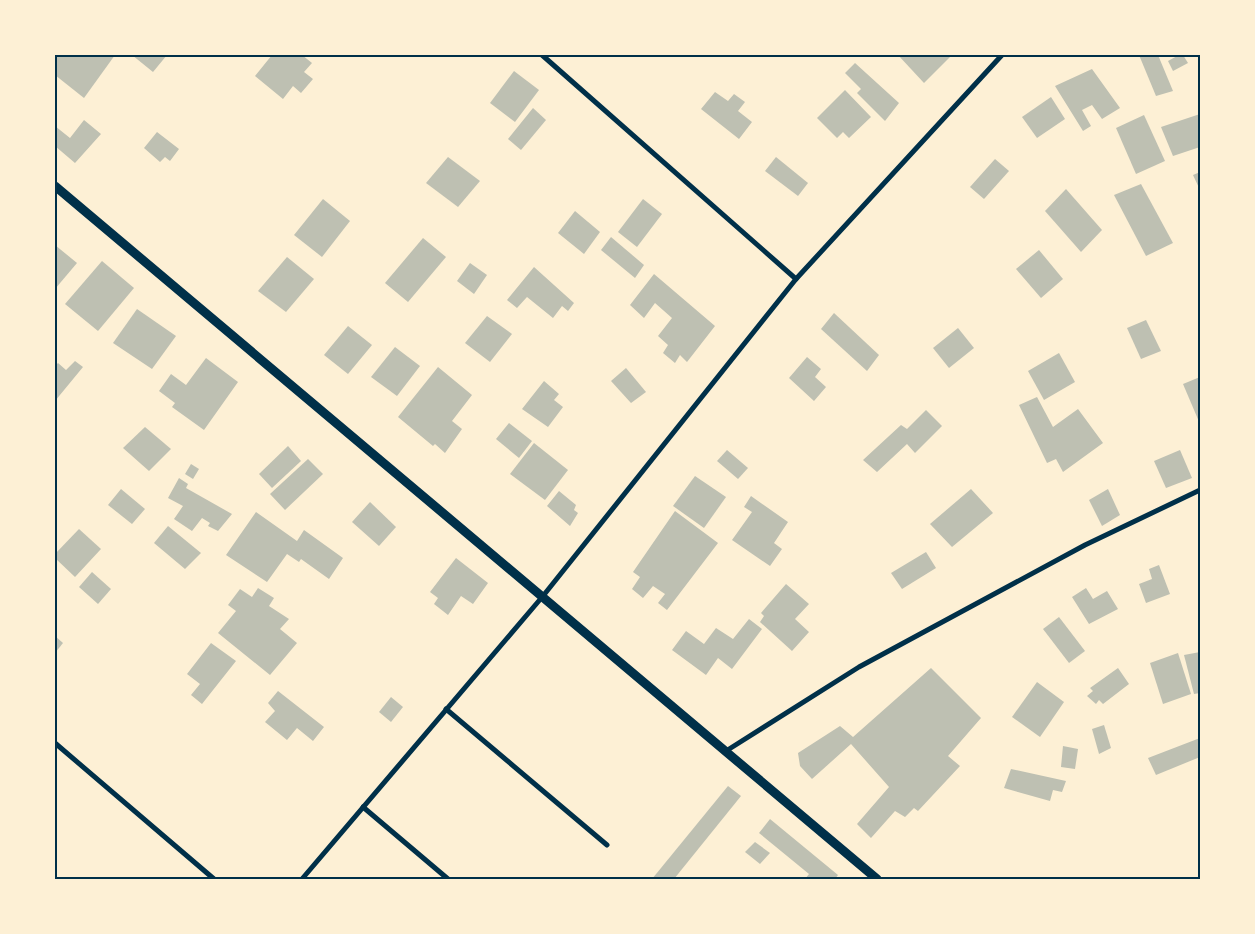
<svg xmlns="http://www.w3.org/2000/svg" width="1255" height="934" font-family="Commissioner,sans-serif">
  <rect width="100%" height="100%" fill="#fdf0d5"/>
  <g fill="#bec0b2">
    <polygon points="55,55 115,55 84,98 55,75"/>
    <polygon points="132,55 167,55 153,72"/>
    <polygon points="272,55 302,55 312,63 304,72 313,79 301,93 293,86 283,99 255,76"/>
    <polygon points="898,55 952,55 924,83"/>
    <polygon points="1139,55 1158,55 1173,91 1156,96"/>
    <polygon points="1179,55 1183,55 1188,63 1173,71 1168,61"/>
    <polygon points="855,63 899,103 885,121 857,93 861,89 845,73"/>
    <polygon points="1092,69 1120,108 1102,119 1092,105 1082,110 1091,126 1083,131 1055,86"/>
    <polygon points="514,71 539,90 515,122 490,103"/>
    <polygon points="845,90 871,117 849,138 843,132 837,138 817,118"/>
    <polygon points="715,92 728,101 734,94 745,102 738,111 752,122 739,139 701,109"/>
    <polygon points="1051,97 1065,119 1037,138 1022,117"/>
    <polygon points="533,108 546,120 521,150 508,139"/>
    <polygon points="1200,114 1200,147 1173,156 1161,127"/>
    <polygon points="1144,115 1165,161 1136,174 1116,128"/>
    <polygon points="84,120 101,134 75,163 55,146 55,126 70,138"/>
    <polygon points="157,132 179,149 170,161 165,157 160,162 144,148"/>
    <polygon points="448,157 480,181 458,207 426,183"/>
    <polygon points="776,157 808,183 798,196 765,171"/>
    <polygon points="995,159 1009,171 984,199 970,187"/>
    <polygon points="1200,172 1200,190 1193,175"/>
    <polygon points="1141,184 1173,243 1146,256 1114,195"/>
    <polygon points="1066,189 1102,230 1081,252 1045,211"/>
    <polygon points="323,199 350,221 322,257 294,235"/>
    <polygon points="643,199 662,214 637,247 618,232"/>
    <polygon points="575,211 600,232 584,254 558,233"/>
    <polygon points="611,237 644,265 635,278 601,250"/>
    <polygon points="423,238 446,257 408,302 385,283"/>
    <polygon points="55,245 77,263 55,289"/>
    <polygon points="1039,250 1063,279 1041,298 1016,269"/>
    <polygon points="287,257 314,279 286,312 258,291"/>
    <polygon points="102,261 134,288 98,331 65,304"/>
    <polygon points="470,263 487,275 474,294 457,281"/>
    <polygon points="534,267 574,303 568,311 562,306 553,318 527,297 517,308 507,300"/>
    <polygon points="654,274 715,326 687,362 680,355 675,363 663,353 668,345 658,336 672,318 655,303 644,318 630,305"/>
    <polygon points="137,309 176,336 152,369 113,343"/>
    <polygon points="834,313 879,355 867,371 821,329"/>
    <polygon points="487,316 512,334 490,362 465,343"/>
    <polygon points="1146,320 1161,351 1141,359 1127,328"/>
    <polygon points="348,326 372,345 348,374 324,355"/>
    <polygon points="958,328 974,348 949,368 933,348"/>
    <polygon points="395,347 420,366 397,396 371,377"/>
    <polygon points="1059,353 1075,382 1044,400 1028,371"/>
    <polygon points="807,357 821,369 815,377 826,387 814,401 789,378"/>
    <polygon points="206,358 238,382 204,430 172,407 175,403 159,391 171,374 186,385"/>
    <polygon points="75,361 83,367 55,401 55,366 58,363 66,370"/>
    <polygon points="438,367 472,395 452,421 462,429 445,453 435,444 433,446 398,417"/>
    <polygon points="626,368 646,392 631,403 611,381"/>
    <polygon points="1200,377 1200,424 1183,384"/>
    <polygon points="544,381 559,394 554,400 563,407 548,427 522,409"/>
    <polygon points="1037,397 1053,427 1078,409 1103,443 1063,472 1056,459 1047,463 1019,405"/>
    <polygon points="926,410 942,426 915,453 907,444 877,472 863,460 901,425 907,429"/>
    <polygon points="509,423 532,441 519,458 496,439"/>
    <polygon points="145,427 171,449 149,471 123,448"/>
    <polygon points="534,443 568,470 545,500 510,474"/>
    <polygon points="288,446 301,461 272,488 259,474"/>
    <polygon points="727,450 748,468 738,479 717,461"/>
    <polygon points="1180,450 1192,478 1166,488 1154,461"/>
    <polygon points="308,459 323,474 285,510 270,494"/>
    <polygon points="191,464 199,469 193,479 185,474"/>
    <polygon points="695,476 726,497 704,528 673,506"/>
    <polygon points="179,478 188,484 186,488 232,514 218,531 208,526 210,523 202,518 192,531 174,519 183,506 168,498"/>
    <polygon points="121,489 145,509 132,524 108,505"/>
    <polygon points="971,489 993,513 952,547 930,524"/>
    <polygon points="1108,489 1120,515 1102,526 1089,500"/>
    <polygon points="559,491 576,505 574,510 578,513 570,526 547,506"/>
    <polygon points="751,496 788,522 774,543 782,549 770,566 732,540 752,512 744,507"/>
    <polygon points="370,502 396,527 379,546 352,522"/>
    <polygon points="675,511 718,543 667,610 658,603 665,594 653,586 643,598 632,589 640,577 633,572"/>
    <polygon points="256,512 297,541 304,530 343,558 329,579 301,559 299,562 287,554 267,582 226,555"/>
    <polygon points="168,526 201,553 185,569 154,543"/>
    <polygon points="79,529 101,549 75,577 55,558 55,554"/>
    <polygon points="926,552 936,568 902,589 891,573"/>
    <polygon points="456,558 488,583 473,604 461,596 448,615 434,604 438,598 430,592"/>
    <polygon points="1159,565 1170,594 1146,603 1139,584 1152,579 1149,569"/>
    <polygon points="92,572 111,589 98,604 79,587"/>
    <polygon points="786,584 809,604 795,619 809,632 792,651 760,622 764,616 761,613"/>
    <polygon points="258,588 274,598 269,606 289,619 280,629 297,643 270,675 218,633 236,611 228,605 240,589 252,597"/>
    <polygon points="1086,588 1093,599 1107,591 1118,609 1089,624 1072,597"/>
    <polygon points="1059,617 1085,651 1069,663 1043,629"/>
    <polygon points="749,619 762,629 732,669 718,658 706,675 672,650 686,631 704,644 716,628 733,639"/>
    <polygon points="55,636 63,643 55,653"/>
    <polygon points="211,643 236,661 202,704 191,695 200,684 187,674"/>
    <polygon points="1200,652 1200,693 1194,694 1184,655"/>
    <polygon points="1178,653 1191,694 1163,704 1150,663"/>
    <polygon points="931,668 981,718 948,756 960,766 918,811 914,808 905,817 895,811 871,838 857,824 889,787 851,744 812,779 800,766 798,753 840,726 853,737"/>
    <polygon points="1118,668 1129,684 1103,704 1099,700 1096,704 1087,696 1093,691 1090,688"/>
    <polygon points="1037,682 1064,702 1040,737 1012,717"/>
    <polygon points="278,691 324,727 313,741 297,728 287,740 265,722 275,711 268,703"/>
    <polygon points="391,697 403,707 391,722 379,712"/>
    <polygon points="1104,725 1111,748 1099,754 1092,729"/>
    <polygon points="1200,738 1200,757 1156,775 1148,758"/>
    <polygon points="1063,746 1078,749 1075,769 1061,767"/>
    <polygon points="1011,769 1066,781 1062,792 1053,790 1050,801 1004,788"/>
    <polygon points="728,786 741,796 674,879 652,879"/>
    <polygon points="770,819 838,875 835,879 805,879 809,874 759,833"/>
    <polygon points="755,842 770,853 760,864 745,852"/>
  </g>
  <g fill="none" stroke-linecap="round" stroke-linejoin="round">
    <g stroke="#003049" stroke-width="5">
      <polyline points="542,55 796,279"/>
      <polyline points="446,709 607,845"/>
      <polyline points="55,743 214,879"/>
      <polyline points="726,751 859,667 1085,545 1200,490"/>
      <polyline points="363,807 448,879"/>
      <polyline points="302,879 543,596 796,279 1002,55"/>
    </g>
    <polyline stroke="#003049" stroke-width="9" points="55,186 877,879"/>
  </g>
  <rect width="1255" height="934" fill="none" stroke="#fdf0d5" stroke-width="112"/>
  <rect x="56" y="56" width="1143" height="822" fill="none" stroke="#003049" stroke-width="2"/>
</svg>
